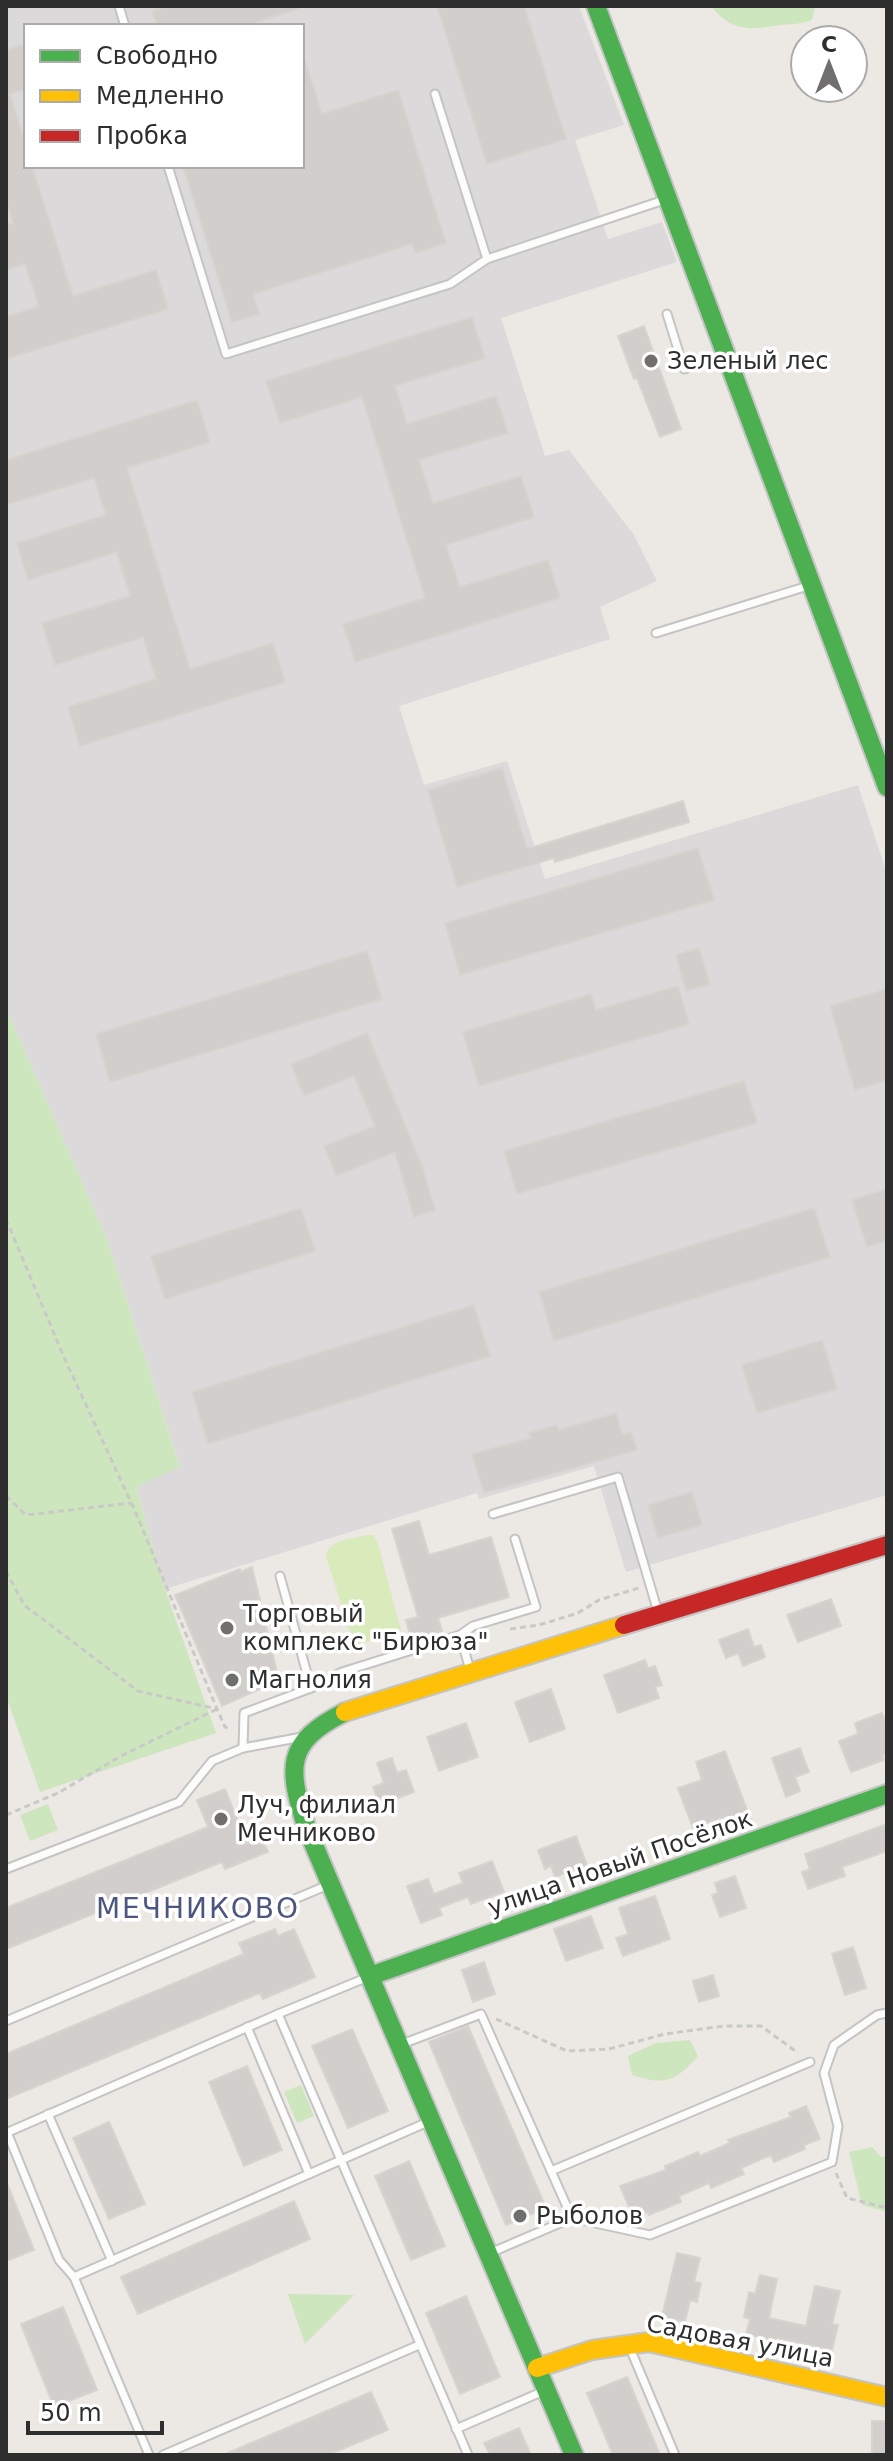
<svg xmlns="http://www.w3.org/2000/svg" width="893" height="2461" font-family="'DejaVu Sans',sans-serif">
  <rect width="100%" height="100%" fill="#ece8e4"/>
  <path fill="#dcd9db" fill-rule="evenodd" d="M 6,6 L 579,6 L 624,125 L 575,140 L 608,239 L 662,222 L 677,262 L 501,318 L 545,456 L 569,450 L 634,535 L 657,581 L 600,607 L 610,639 L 399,706 L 424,785 L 507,761 L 545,879 L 858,785 L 887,874 L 887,1495 L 626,1572 L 594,1466 L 479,1499 L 477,1493 L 165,1589 L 136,1486 L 180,1466 L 107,1239 L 6,1008 ZM 26,26 L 302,26 L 302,166 L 26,166 Z"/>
  <g fill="#cee6be">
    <path d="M 711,6 L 815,6 L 812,20 C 796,26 789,23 774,26 C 747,31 729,29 711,6 Z"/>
    <polygon points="6,1008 107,1239 180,1467 136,1487 165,1589 216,1733 40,1792 6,1696"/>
    <polygon points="48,1804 58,1830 30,1841 20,1815"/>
    <path d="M 690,2040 L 698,2056 C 676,2081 665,2086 632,2075 L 628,2056 L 656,2043 Z"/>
    <polygon points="301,2085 314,2116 297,2123 284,2092"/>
    <polygon points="872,2147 881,2157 887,2156 887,2212 862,2205 849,2152"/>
    <polygon points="288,2294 354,2295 305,2344"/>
  </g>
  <path fill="#d9eabb" d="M 366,1535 L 373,1535 L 377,1541 L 401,1630 L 396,1634 L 354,1645 L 326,1556 C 328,1540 352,1539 366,1535 Z"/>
  <g fill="#d1cecb" stroke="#d7d4d0" stroke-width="2">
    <polygon points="167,6 297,6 298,9 244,26 157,26 152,11"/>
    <polygon points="437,6 524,6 566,139 487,164"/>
    <polygon points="26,44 26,89 10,94 26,146 26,166 32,166 73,296 156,270 168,309 6,359 6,317 39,306 25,264 6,270 6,225 13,223 6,201 6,50"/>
    <polygon points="305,60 322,114 398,90 446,243 415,253 412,244 253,294 259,314 232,322 183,166 302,166 302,61"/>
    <polygon points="472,317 485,358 395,386 407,424 496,396 508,433 419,460 433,503 521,476 534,517 446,545 460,587 548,560 560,598 355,662 343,624 425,598 362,397 280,423 266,381"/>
    <polygon points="644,326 681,429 660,437 637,378 634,379 618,336"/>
    <polygon points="197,400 210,442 127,468 190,669 273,643 285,682 80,746 68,707 156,679 143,637 55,665 42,623 130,596 117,552 28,580 17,543 106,515 94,478 6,505 6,460"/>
    <polygon points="502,768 527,849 683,801 689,822 555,862 554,858 457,887 428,790"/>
    <polygon points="698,848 714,900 460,975 445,923"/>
    <polygon points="699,948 710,984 686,991 676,955"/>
    <polygon points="367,951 382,999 110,1082 96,1034"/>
    <polygon points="678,986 689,1024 479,1086 463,1032 591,994 596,1010"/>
    <polygon points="887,989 887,1080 855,1090 830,1006"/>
    <polygon points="367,1033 422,1166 435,1210 414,1217 395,1152 336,1176 324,1146 375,1126 354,1076 304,1096 291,1064"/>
    <polygon points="744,1081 757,1123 517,1194 504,1151"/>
    <polygon points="887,1189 887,1241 867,1247 852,1200"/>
    <polygon points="301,1208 315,1251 165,1299 151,1256"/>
    <polygon points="814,1208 830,1257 554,1341 539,1292"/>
    <polygon points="474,1305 490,1356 208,1444 192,1392"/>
    <polygon points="822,1340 837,1389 757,1413 742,1365"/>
    <polygon points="616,1413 622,1435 631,1432 637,1450 484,1493 472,1454 531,1438 529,1433 557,1425 559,1430"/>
    <polygon points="692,1492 702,1525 658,1538 648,1505"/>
    <polygon points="419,1521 429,1555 491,1537 509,1597 438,1618 442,1631 411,1639 406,1620 418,1617 392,1529"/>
    <polygon points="252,1567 278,1677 268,1679 271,1684 222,1706 175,1595 240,1569 241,1572"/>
    <polygon points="831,1599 841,1626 798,1642 787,1615"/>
    <polygon points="748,1629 754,1647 761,1645 765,1657 743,1666 738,1653 726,1658 719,1640"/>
    <polygon points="645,1660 648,1668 655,1666 662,1685 655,1687 659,1698 618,1713 604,1675"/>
    <polygon points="551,1689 565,1729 530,1742 515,1702"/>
    <polygon points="882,1713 887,1726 887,1754 882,1755 884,1760 851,1772 839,1741 858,1734 855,1723"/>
    <polygon points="466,1723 478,1757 439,1771 427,1737"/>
    <polygon points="800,1748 809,1772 795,1777 800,1791 786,1797 772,1758"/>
    <polygon points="725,1751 752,1824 733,1831 727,1816 693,1828 678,1788 702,1780 696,1762"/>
    <polygon points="392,1758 397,1773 406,1770 414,1792 380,1805 373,1787 384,1783 377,1763"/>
    <polygon points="225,1789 247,1844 262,1838 268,1852 225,1869 222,1862 6,1949 6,1908 208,1827 197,1800"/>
    <polygon points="887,1824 887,1851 842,1867 845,1876 808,1889 802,1872 810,1869 805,1854"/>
    <polygon points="576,1836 587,1865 555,1877 551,1866 545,1869 538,1850"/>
    <polygon points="492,1861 504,1892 471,1904 468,1897 439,1908 442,1915 421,1923 407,1886 428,1879 434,1894 463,1883 459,1873"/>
    <polygon points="735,1876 746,1908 720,1917 712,1895 718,1893 715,1883"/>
    <polygon points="655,1896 670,1939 623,1956 616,1938 628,1934 619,1908"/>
    <polygon points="591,1916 603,1948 566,1961 554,1929"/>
    <polygon points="275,1929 278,1936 294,1929 315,1977 263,1999 260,1993 6,2099 6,2054 244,1954 239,1943"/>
    <polygon points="853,1947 866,1988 845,1995 832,1954"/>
    <polygon points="484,1962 495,1994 473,2002 462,1970"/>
    <polygon points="713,1975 719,1996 699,2002 693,1981"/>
    <polygon points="468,2026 546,2208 506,2225 429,2042"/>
    <polygon points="352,2029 388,2111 348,2128 312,2046"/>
    <polygon points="247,2066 282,2150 244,2166 209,2082"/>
    <polygon points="806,2106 820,2139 804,2145 805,2149 774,2162 771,2155 741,2168 744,2174 711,2188 709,2183 679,2196 681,2202 649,2215 648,2212 634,2218 620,2186 666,2170 665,2166 698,2152 700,2156 730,2143 728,2140 791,2117 789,2113"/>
    <polygon points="109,2122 145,2204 109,2219 73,2138"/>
    <polygon points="409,2161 445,2246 411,2260 375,2176"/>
    <polygon points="6,2181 34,2250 6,2261"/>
    <polygon points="294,2201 310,2239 138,2314 121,2277"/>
    <polygon points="677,2253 700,2258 694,2282 701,2283 697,2302 690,2300 685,2322 662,2317"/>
    <polygon points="760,2275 777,2279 769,2318 806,2326 815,2286 840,2291 832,2324 838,2325 832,2350 777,2338 776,2341 746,2334 750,2319 744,2317 749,2292 755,2294"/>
    <polygon points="466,2296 500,2377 460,2394 426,2313"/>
    <polygon points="63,2307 97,2390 54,2407 21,2324"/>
    <polygon points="627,2377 660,2455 613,2455 587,2393"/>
    <polygon points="371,2392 388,2430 328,2455 223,2455"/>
    <rect x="872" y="2421" width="15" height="34"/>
    <polygon points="519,2428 531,2455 490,2455 484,2443"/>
  </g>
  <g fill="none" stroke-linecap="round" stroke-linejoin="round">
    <g stroke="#c5c4c5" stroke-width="11">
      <g id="lane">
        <polyline points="119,6 125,26"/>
        <polyline points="435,94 487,259 667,199"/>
        <polyline points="168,166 226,354 450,284 487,259"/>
        <polyline points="667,314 684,369 725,355"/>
        <polyline points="656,633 811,585"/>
        <polyline points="493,1514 618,1477 658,1612"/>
        <polyline points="280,1576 311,1688"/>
        <polyline points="460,1635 473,1626 536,1607 515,1539"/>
        <polyline points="243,1748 244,1713 311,1688 342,1672 460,1635 470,1670"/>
        <polyline points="6,1869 179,1802 212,1761 243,1748 302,1737"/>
        <polyline points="278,2014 468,2455"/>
        <polyline points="6,2021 328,1885"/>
        <polyline points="247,2027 309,2174"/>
        <polyline points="402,2044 481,2014 572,2218 490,2253"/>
        <polyline points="48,2114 112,2261"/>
        <polyline points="7,2132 59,2260 74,2277"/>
        <polyline points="6,2133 278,2014 368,1977"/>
        <polyline points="551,2171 810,2062"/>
        <polyline points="572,2218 650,2235 832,2162 838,2126 824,2073 834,2045 877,2015 887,2013"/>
        <polyline points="629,2346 675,2455"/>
        <polyline points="456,2429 546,2390"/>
        <polyline points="149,2455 74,2277 430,2121"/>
        <polyline points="163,2455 419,2345"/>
      </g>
    </g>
    <g stroke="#c5c4c5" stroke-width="22">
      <g id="fast">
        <polyline points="596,6 887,787"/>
        <path d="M 345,1712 C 283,1743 288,1769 307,1829 L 574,2455"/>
        <polyline points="370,1976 887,1794"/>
      </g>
    </g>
    <g stroke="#c5c4c5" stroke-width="22">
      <g id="slow">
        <polyline points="345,1712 624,1625"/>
        <polyline points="537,2368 592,2350 649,2342 887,2397"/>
      </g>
    </g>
    <g stroke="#c5c4c5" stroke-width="22">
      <polyline id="jam" points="624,1625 887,1545"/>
    </g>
    <g stroke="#c9c9c8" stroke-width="3" stroke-dasharray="6 4" stroke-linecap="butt">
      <polyline points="6,1219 63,1355 135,1511 217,1709 225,1727 231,1729"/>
      <polyline points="6,1496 26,1515 131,1503"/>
      <polyline points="6,1571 24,1605 138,1691 217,1709"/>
      <polyline points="510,1629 539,1625 578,1613 599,1600 639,1588"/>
      <polyline points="6,1815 58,1793 121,1756 217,1709"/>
      <polyline points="496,2019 567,2051 609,2049 665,2034 724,2026 761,2026 798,2053"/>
      <polyline points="836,2173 847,2198 887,2208"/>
    </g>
    <use href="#lane" stroke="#fcfcfb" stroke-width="7"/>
    <use href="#fast" stroke="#4caf50" stroke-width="18"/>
    <use href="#slow" stroke="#ffc107" stroke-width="18"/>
    <use href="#jam" stroke="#c62828" stroke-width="18"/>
  </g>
  <g fill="#706f6e" stroke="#fff" stroke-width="3">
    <circle cx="651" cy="361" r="8"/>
    <circle cx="227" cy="1628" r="8"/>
    <circle cx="232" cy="1680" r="8"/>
    <circle cx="221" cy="1819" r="8"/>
    <circle cx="520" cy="2216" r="8"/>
  </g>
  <g text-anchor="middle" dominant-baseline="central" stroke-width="7" stroke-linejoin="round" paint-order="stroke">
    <g font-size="24" fill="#2e2e2e" stroke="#fff" text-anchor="start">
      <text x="667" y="361">Зеленый лес</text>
      <text x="243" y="1614">Торговый<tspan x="243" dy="28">комплекс "Бирюза"</tspan></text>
      <text x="248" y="1680">Магнолия</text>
      <text x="237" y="1805">Луч, филиал<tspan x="237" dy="28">Мечниково</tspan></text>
      <text x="536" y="2216">Рыболов</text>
    </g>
    <g font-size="24" fill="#2e2e2e" stroke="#fff">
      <text transform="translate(620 1863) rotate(-19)">улица Новый Посёлок</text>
      <text transform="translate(740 2341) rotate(11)">Садовая улица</text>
    </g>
    <g font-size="28" letter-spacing="2" fill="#4d5680" stroke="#fff">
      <text x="198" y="1908">МЕЧНИКОВО</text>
    </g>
  </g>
  <rect width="893" height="2461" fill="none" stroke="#2e2e2e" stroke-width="16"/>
  <rect x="24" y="24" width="280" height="144" fill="#ffffff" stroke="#ababab" stroke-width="2"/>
  <rect x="40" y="50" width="40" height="12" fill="#4caf50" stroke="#ababab" stroke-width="2"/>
  <text x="96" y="64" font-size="24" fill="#2e2e2e">Свободно</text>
  <rect x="40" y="90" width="40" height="12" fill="#ffc107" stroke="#ababab" stroke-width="2"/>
  <text x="96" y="104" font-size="24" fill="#2e2e2e">Медленно</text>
  <rect x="40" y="130" width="40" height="12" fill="#c62828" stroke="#ababab" stroke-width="2"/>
  <text x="96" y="144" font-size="24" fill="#2e2e2e">Пробка</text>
  <g transform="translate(829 64)"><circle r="38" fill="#ffffff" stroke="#ababab" stroke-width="2"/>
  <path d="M0-6L14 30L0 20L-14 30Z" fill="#706f6e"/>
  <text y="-12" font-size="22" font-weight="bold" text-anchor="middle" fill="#2e2e2e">С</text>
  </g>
  <path d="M28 2421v12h134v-12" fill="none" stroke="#2e2e2e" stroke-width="4"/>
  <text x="40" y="2421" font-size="24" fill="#2e2e2e" stroke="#ffffff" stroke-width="6" paint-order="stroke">50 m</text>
</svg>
